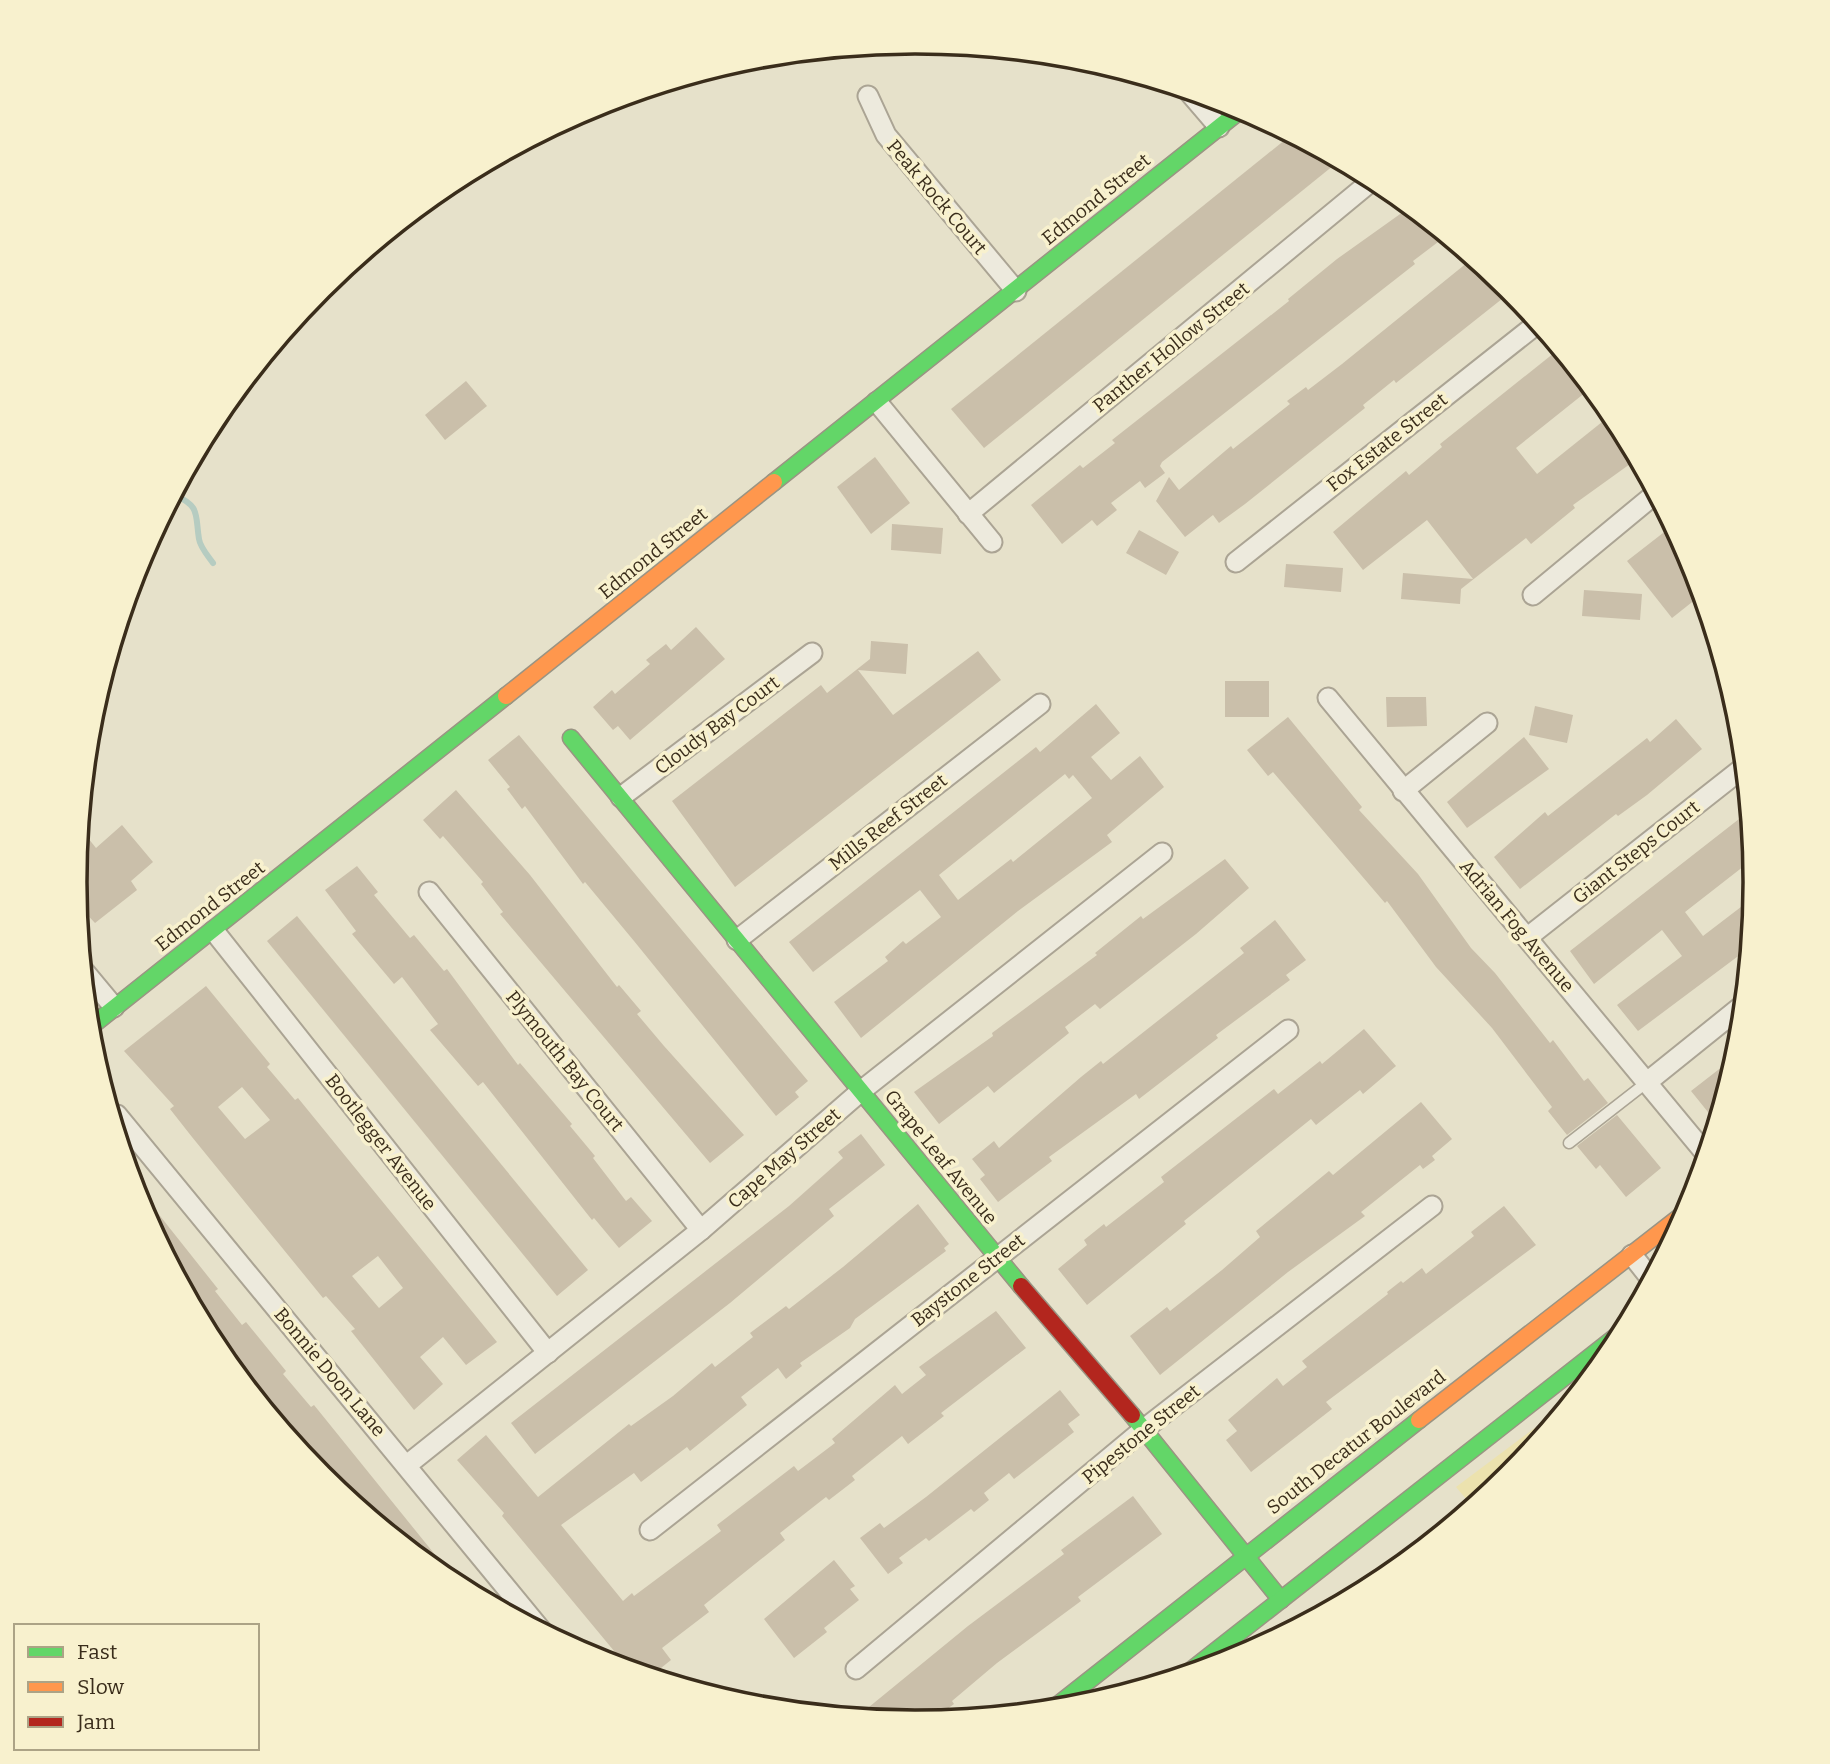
<svg xmlns="http://www.w3.org/2000/svg" width="1830" height="1764" font-family="Bitter,serif">
  <rect width="100%" height="100%" fill="#e6e1ca"/>
  <polygon fill="#ece2ae" points="1572,1400 1509,1476 1472,1506 1456,1487"/>
  <g fill="none" stroke-linecap="round" stroke-linejoin="round">
    <path stroke="#b6ccc1" stroke-width="6" d="M 174,495 C 201,506 195,515 199,539 C 200,547 208,556 213,563"/>
  </g>
  <g fill="#cabfaa" fill-rule="evenodd">
    <polygon points="1291,135 1339,161 984,448 951,409"/>
    <polygon points="1410,207 1446,236 1413,261 1415,264 1162,462 1160,466 1165,473 1145,488 1140,481 1111,503 1117,510 1097,526 1092,520 1062,544 1031,505 1080,465 1083,468 1115,443 1112,440 1289,301 1288,299 1337,259"/>
    <polygon points="1473,258 1512,291 1396,383 1394,380 1363,405 1365,408 1245,504 1219,523 1213,515 1185,537 1156,501 1169,477 1179,490 1231,446 1233,449 1290,404 1287,401 1306,387 1308,390 1342,364"/>
    <polygon points="1559,349 1591,388 1516,448 1537,474 1612,414 1637,459 1573,505 1575,508 1531,544 1526,538 1461,589 1460,604 1401,599 1403,573 1473,579 1427,520 1363,570 1333,532 1406,471 1409,475 1442,447 1440,444"/>
    <polygon points="466,381 487,406 445,440 425,415"/>
    <polygon points="875,457 910,503 871,534 837,487"/>
    <polygon points="892,524 943,528 941,554 891,550"/>
    <polygon points="1672,526 1691,561 1701,595 1672,618 1627,561"/>
    <polygon points="1139,530 1179,552 1166,575 1126,553"/>
    <polygon points="1286,564 1343,568 1341,592 1284,587"/>
    <polygon points="1584,590 1642,594 1640,620 1582,616"/>
    <polygon points="696,627 725,659 630,740 618,726 613,730 593,707 612,690 615,694 650,664 646,660 666,644 671,650"/>
    <polygon points="871,641 908,644 906,674 858,670 893,715 978,651 1001,680 735,887 672,801 821,685 827,693 870,659"/>
    <rect x="1225" y="681" width="44" height="36"/>
    <polygon points="1386,697 1426,697 1427,726 1387,727"/>
    <path d="M 1096,704 L 1120,733 L 1091,757 L 1111,780 L 1140,756 L 1164,787 L 1107,835 L 1112,842 L 1018,911 L 861,1038 L 834,1002 L 888,961 L 885,957 L 903,941 L 906,944 L 941,917 L 920,890 L 813,972 L 789,942 L 1036,747 L 1040,752 ZM 1065,774 L 1069,779 L 1073,775 L 1092,798 L 1013,862 L 1011,859 L 958,900 L 939,875 Z"/>
    <polygon points="1535,706 1573,715 1567,743 1529,735"/>
    <polygon points="1288,717 1362,807 1359,810 1418,874 1471,948 1495,973 1550,1043 1553,1040 1584,1081 1588,1078 1608,1103 1567,1135 1548,1111 1552,1107 1492,1028 1436,967 1387,901 1385,903 1273,772 1268,776 1247,750"/>
    <polygon points="1676,719 1702,749 1647,795 1618,816 1616,814 1520,889 1494,857 1545,812 1548,816 1647,738 1650,742"/>
    <polygon points="519,735 808,1081 795,1092 799,1097 776,1116 634,941 585,882 583,884 525,806 522,809 507,789 510,787 488,760"/>
    <polygon points="1524,737 1549,769 1467,828 1447,802"/>
    <polygon points="456,790 530,875 617,987 619,985 641,1011 637,1014 664,1046 744,1135 710,1163 500,914 503,912 481,884 483,882 443,836 440,839 423,820"/>
    <polygon points="1748,812 1753,859 1685,912 1703,936 1754,897 1749,948 1638,1031 1617,1005 1682,956 1662,930 1594,984 1570,951"/>
    <polygon points="122,825 153,862 131,881 137,890 95,923 77,904 75,882 80,828 96,848"/>
    <polygon points="1225,859 1249,888 1196,934 1100,1009 1095,1004 1065,1027 1069,1033 994,1093 988,1086 939,1124 914,1092 993,1036 992,1033 1097,955 1095,953 1141,916 1143,919"/>
    <polygon points="357,866 378,892 374,895 410,938 414,935 444,971 447,969 518,1065 520,1063 572,1124 570,1126 595,1156 593,1158 626,1201 631,1197 652,1221 619,1248 594,1218 592,1220 483,1082 478,1086 430,1030 438,1024 402,977 394,984 352,934 356,931 325,890"/>
    <polygon points="297,916 588,1270 557,1296 267,941"/>
    <polygon points="1275,920 1306,960 1286,975 1290,980 1216,1035 1218,1038 1139,1099 1136,1094 1049,1157 1052,1161 998,1202 980,1179 985,1175 972,1159 994,1141 999,1148 1081,1077 1101,1061 1103,1064 1244,953 1240,948"/>
    <path d="M 206,986 L 270,1064 L 267,1067 L 295,1100 L 298,1098 L 497,1342 L 466,1365 L 443,1337 L 420,1357 L 443,1384 L 414,1410 L 351,1331 L 355,1329 L 326,1296 L 323,1298 L 192,1137 L 170,1109 L 174,1106 L 124,1051 ZM 242,1087 L 270,1120 L 245,1139 L 218,1107 ZM 378,1256 L 403,1288 L 379,1308 L 352,1276 Z"/>
    <polygon points="1364,1029 1396,1066 1363,1094 1360,1090 1316,1125 1311,1119 1184,1221 1186,1224 1087,1305 1058,1269 1087,1245 1084,1240 1104,1224 1106,1227 1164,1182 1161,1177 1274,1089 1278,1094 1320,1061 1322,1064"/>
    <polygon points="1736,1056 1729,1079 1716,1122 1691,1091"/>
    <polygon points="1421,1102 1452,1139 1432,1156 1435,1160 1423,1169 1420,1165 1361,1212 1365,1216 1288,1272 1160,1375 1130,1336 1167,1307 1170,1311 1222,1270 1260,1237 1256,1231 1329,1171 1333,1175"/>
    <polygon points="1617,1115 1661,1168 1626,1197 1600,1165 1596,1169 1577,1146"/>
    <polygon points="861,1134 885,1165 829,1209 834,1216 730,1303 535,1454 511,1423 789,1206 843,1158 838,1152"/>
    <polygon points="145,1197 218,1289 215,1291 242,1325 246,1322 286,1371 283,1374 311,1407 314,1405 449,1572 444,1577 321,1476 233,1369 215,1346 218,1343 205,1326 139,1203"/>
    <polygon points="918,1204 949,1244 944,1248 946,1251 855,1319 850,1328 800,1363 802,1366 786,1379 778,1368 741,1397 747,1405 690,1451 687,1447 641,1482 634,1473 561,1525 623,1601 632,1593 634,1596 721,1531 717,1525 794,1466 798,1471 835,1443 832,1439 895,1385 902,1394 926,1375 919,1367 996,1311 1026,1348 941,1413 944,1416 908,1444 902,1436 852,1476 855,1480 829,1500 826,1497 780,1533 785,1540 704,1605 709,1612 662,1648 671,1660 651,1676 629,1669 502,1516 504,1513 457,1460 486,1435 538,1497 629,1424 631,1426 673,1396 712,1363 715,1367 753,1337 750,1333 786,1306 789,1309 843,1267"/>
    <polygon points="1504,1206 1536,1245 1326,1402 1332,1409 1251,1472 1226,1440 1237,1431 1228,1420 1277,1378 1283,1386 1307,1367 1302,1361 1388,1294 1387,1292 1401,1281 1403,1283 1422,1268 1426,1274 1474,1236 1471,1232"/>
    <polygon points="1060,1390 1080,1415 1068,1424 1074,1432 1014,1479 1009,1473 984,1493 989,1500 974,1512 971,1509 929,1541 926,1538 899,1558 903,1563 888,1574 860,1538 880,1523 884,1528 926,1497"/>
    <polygon points="1133,1496 1162,1534 1078,1597 1081,1601 997,1663 952,1701 954,1704 932,1720 914,1722 858,1716 968,1626 1064,1554 1061,1550"/>
    <polygon points="834,1560 855,1586 850,1589 859,1600 824,1628 827,1632 794,1658 764,1619"/>
  </g>
  <g fill="none" stroke-linecap="round" stroke-linejoin="round">
    <g stroke="#aba494" stroke-width="13">
      <polyline id="lane" points="1569,1143 1646,1083"/>
    </g>
    <g stroke="#aba494" stroke-width="23">
      <g id="street">
        <polyline points="1189,92 1219,127"/>
        <polyline points="868,96 886,135 1016,291"/>
        <polyline points="877,402 992,542"/>
        <polyline points="968,514 1374,179"/>
        <polyline points="1236,562 1538,323"/>
        <polyline points="1533,595 1655,494"/>
        <polyline points="1328,698 1706,1154"/>
        <polyline points="1403,791 1487,723"/>
        <polyline points="621,797 812,653"/>
        <polyline points="429,892 701,1230"/>
        <polyline points="214,931 548,1353"/>
        <polyline points="1528,937 1744,767"/>
        <polyline points="737,940 1040,704"/>
        <polyline points="84,971 114,1007"/>
        <polyline points="1646,1083 1743,1005"/>
        <polyline points="117,1115 541,1630"/>
        <polyline points="1632,1255 1651,1279"/>
        <polyline points="407,1465 701,1230 861,1091 1162,853"/>
        <polyline points="650,1530 1288,1030"/>
        <polyline points="856,1669 1144,1429 1432,1206"/>
      </g>
    </g>
    <g stroke="#9a9483" stroke-width="19">
      <g id="fast">
        <polyline points="774,482 1242,109"/>
        <polyline points="571,738 1021,1286"/>
        <polyline points="89,1028 506,696"/>
        <polyline points="1132,1415 1281,1600"/>
        <polyline points="1189,1672 1623,1331"/>
        <polyline points="1054,1708 1419,1420"/>
      </g>
    </g>
    <g stroke="#9a9483" stroke-width="19">
      <g id="slow">
        <polyline points="506,696 774,482"/>
        <polyline points="1419,1420 1686,1212"/>
      </g>
    </g>
    <g stroke="#9a9483" stroke-width="19">
      <polyline id="jam" points="1021,1286 1132,1415"/>
    </g>
    <use href="#lane" stroke="#edeadd" stroke-width="10"/>
    <use href="#street" stroke="#edeadd" stroke-width="19"/>
    <use href="#fast" stroke="#63d668" stroke-width="16"/>
    <use href="#slow" stroke="#ff974d" stroke-width="16"/>
    <use href="#jam" stroke="#b3261e" stroke-width="16"/>
  </g>
  <g text-anchor="middle" dominant-baseline="central" stroke-width="7" stroke-linejoin="round" paint-order="stroke">
    <g font-size="19" fill="#3a2d1b" stroke="#f8f1ce">
      <text transform="translate(937 197) rotate(50)">Peak Rock Court</text>
      <text transform="translate(1096 199) rotate(-39)">Edmond Street</text>
      <text transform="translate(1171 347) rotate(-39)">Panther Hollow Street</text>
      <text transform="translate(1387 442) rotate(-38)">Fox Estate Street</text>
      <text transform="translate(653 553) rotate(-39)">Edmond Street</text>
      <text transform="translate(717 725) rotate(-37)">Cloudy Bay Court</text>
      <text transform="translate(888 822) rotate(-38)">Mills Reef Street</text>
      <text transform="translate(1636 852) rotate(-38)">Giant Steps Court</text>
      <text transform="translate(210 906) rotate(-38)">Edmond Street</text>
      <text transform="translate(1517 926) rotate(50)">Adrian Fog Avenue</text>
      <text transform="translate(565 1061) rotate(51)">Plymouth Bay Court</text>
      <text transform="translate(381 1142) rotate(52)">Bootlegger Avenue</text>
      <text transform="translate(941 1157) rotate(51)">Grape Leaf Avenue</text>
      <text transform="translate(784 1158) rotate(-41)">Cape May Street</text>
      <text transform="translate(968 1280) rotate(-38)">Baystone Street</text>
      <text transform="translate(330 1372) rotate(50)">Bonnie Doon Lane</text>
      <text transform="translate(1141 1434) rotate(-39)">Pipestone Street</text>
      <text transform="translate(1356 1442) rotate(-38)">South Decatur Boulevard</text>
    </g>
  </g>
  <path d="M0 0H1830V1764H0ZM87 882a828 828 0 1 1 1656 0a828 828 0 1 1-1656 0Z" fill="#f8f1ce" fill-rule="evenodd"/>
  <path fill="none" stroke="#3a2d1b" stroke-width="3.5" d="M87 882a828 828 0 1 1 1656 0a828 828 0 1 1-1656 0Z"/>
  <rect x="14" y="1624" width="245" height="126" fill="#f8f1ce" stroke="#aca386" stroke-width="2"/>
  <rect x="28" y="1647" width="35" height="10" fill="#63d668" stroke="#aca386" stroke-width="2"/>
  <text x="77" y="1659" font-size="21" fill="#3a2d1b">Fast</text>
  <rect x="28" y="1682" width="35" height="10" fill="#ff974d" stroke="#aca386" stroke-width="2"/>
  <text x="77" y="1694" font-size="21" fill="#3a2d1b">Slow</text>
  <rect x="28" y="1717" width="35" height="10" fill="#b3261e" stroke="#aca386" stroke-width="2"/>
  <text x="77" y="1729" font-size="21" fill="#3a2d1b">Jam</text>
</svg>
